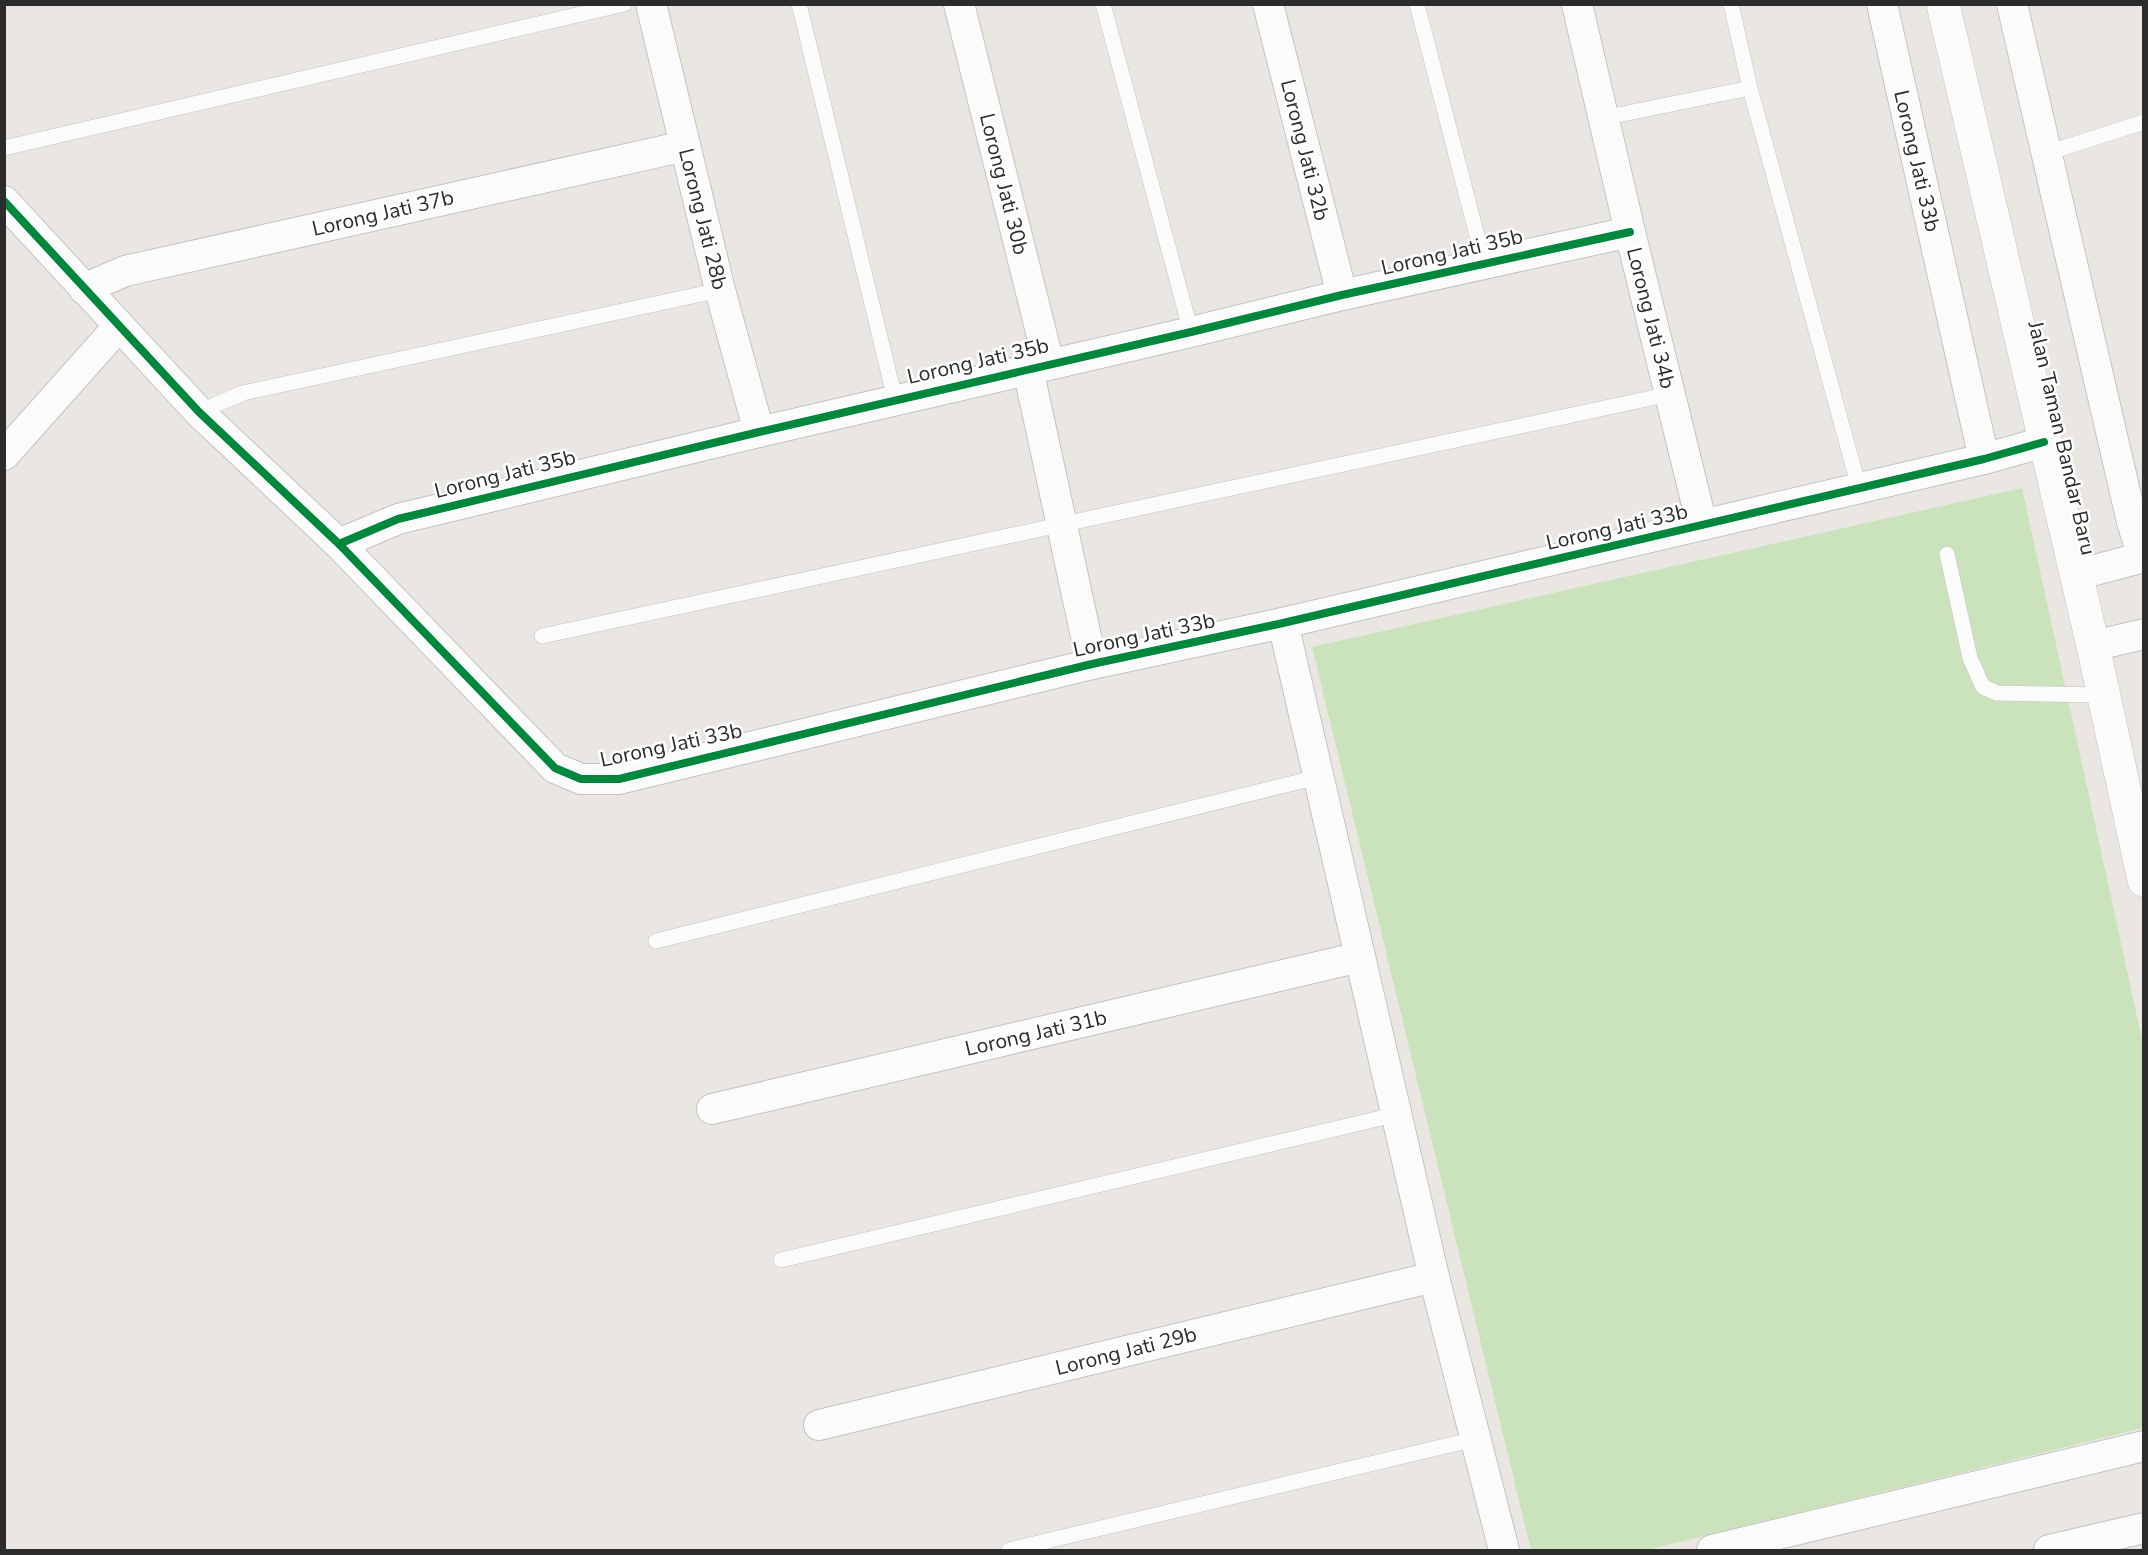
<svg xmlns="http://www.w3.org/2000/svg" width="2148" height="1555" font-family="'Nunito Sans',sans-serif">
  <rect width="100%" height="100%" fill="#eae7e2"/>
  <polygon fill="#cbe3bd" points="2022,488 2143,1044 2143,1428 1647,1550 1531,1550 1312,647"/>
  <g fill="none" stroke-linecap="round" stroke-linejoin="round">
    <g stroke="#c3c3c2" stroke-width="16">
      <g id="lane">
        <polyline points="799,4 895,399"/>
        <polyline points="1103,4 1191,332"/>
        <polyline points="1417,4 1484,263"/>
        <polyline points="1731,4 1750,88 1859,488"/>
        <polyline points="1603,118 1750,88"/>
        <polyline points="4,148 624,4"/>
        <polyline points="2047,153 2144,122"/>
        <polyline points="199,412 243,393 720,290"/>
        <polyline points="1947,554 1970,658 1983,687 1997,693 2102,695"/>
        <polyline points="542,636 1670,394"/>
        <polyline points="656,941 1318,777"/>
        <polyline points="781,1260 1398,1114"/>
        <polyline points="1009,1550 1475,1439"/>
      </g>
    </g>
    <g stroke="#c3c3c2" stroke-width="32">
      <g id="street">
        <polyline points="651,4 720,290 759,432"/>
        <polyline points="959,4 1049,364"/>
        <polyline points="1268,4 1342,295"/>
        <polyline points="1577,4 1630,232 1702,525"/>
        <polyline points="1882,4 1984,459"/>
        <polyline points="2012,4 2132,522 2143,557"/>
        <polyline points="4,201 199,412 339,544 555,768 581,779 619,779 1092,664 1283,623 1984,459 2044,442"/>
        <polyline points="84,289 125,271 685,146"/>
        <polyline points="1028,369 1092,664"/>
        <polyline points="4,455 119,326"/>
        <polyline points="339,544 398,519 759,432 1191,332 1342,295 1630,232"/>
        <polyline points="2076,575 2144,557"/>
        <polyline points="1283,623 1434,1277 1504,1550"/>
        <polyline points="2093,646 2144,634"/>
        <polyline points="712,1109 1360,957"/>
        <polyline points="819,1425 1434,1277"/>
        <polyline points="1712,1550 2144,1446"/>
        <polyline points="2049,1550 2144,1528"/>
      </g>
    </g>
    <g stroke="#c3c3c2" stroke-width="34">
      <polyline id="secondary" points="1943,4 2093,646 2144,880"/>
    </g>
    <use href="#lane" stroke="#fcfbfb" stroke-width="15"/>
    <use href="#street" stroke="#fcfbfb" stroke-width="30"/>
    <use href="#secondary" stroke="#fcfbfb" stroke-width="33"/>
    <g stroke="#fff" stroke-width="11">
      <g id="cycleway">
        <polyline points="4,201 199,412 339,544 555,768 581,779 619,779 1092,664 1283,623 1984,459 2044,442"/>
        <polyline points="339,544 398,519 759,432 1191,332 1342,295 1630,232"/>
      </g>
    </g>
    <use href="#cycleway" stroke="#00873e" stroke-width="8"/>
  </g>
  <g text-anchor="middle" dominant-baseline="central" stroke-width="5" stroke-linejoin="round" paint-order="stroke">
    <g font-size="21" fill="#2c2c2c" stroke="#fff">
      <text transform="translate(1305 150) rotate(76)">Lorong Jati 32b</text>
      <text transform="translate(1917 161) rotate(77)">Lorong Jati 33b</text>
      <text transform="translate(1004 184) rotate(76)">Lorong Jati 30b</text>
      <text transform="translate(383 213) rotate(-13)">Lorong Jati 37b</text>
      <text transform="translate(703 219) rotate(76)">Lorong Jati 28b</text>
      <text transform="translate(1452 252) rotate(-13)">Lorong Jati 35b</text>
      <text transform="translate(1651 318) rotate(76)">Lorong Jati 34b</text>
      <text transform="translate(978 361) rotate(-13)">Lorong Jati 35b</text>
      <text transform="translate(2062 438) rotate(77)">Jalan Taman Bandar Baru</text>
      <text transform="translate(505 474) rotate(-14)">Lorong Jati 35b</text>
      <text transform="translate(1617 527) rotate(-13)">Lorong Jati 33b</text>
      <text transform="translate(1144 635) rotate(-12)">Lorong Jati 33b</text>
      <text transform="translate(671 745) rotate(-12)">Lorong Jati 33b</text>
      <text transform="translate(1036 1033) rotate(-13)">Lorong Jati 31b</text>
      <text transform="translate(1126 1351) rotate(-14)">Lorong Jati 29b</text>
    </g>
  </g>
  <rect width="2148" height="1555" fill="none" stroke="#2c2c2c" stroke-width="12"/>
</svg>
